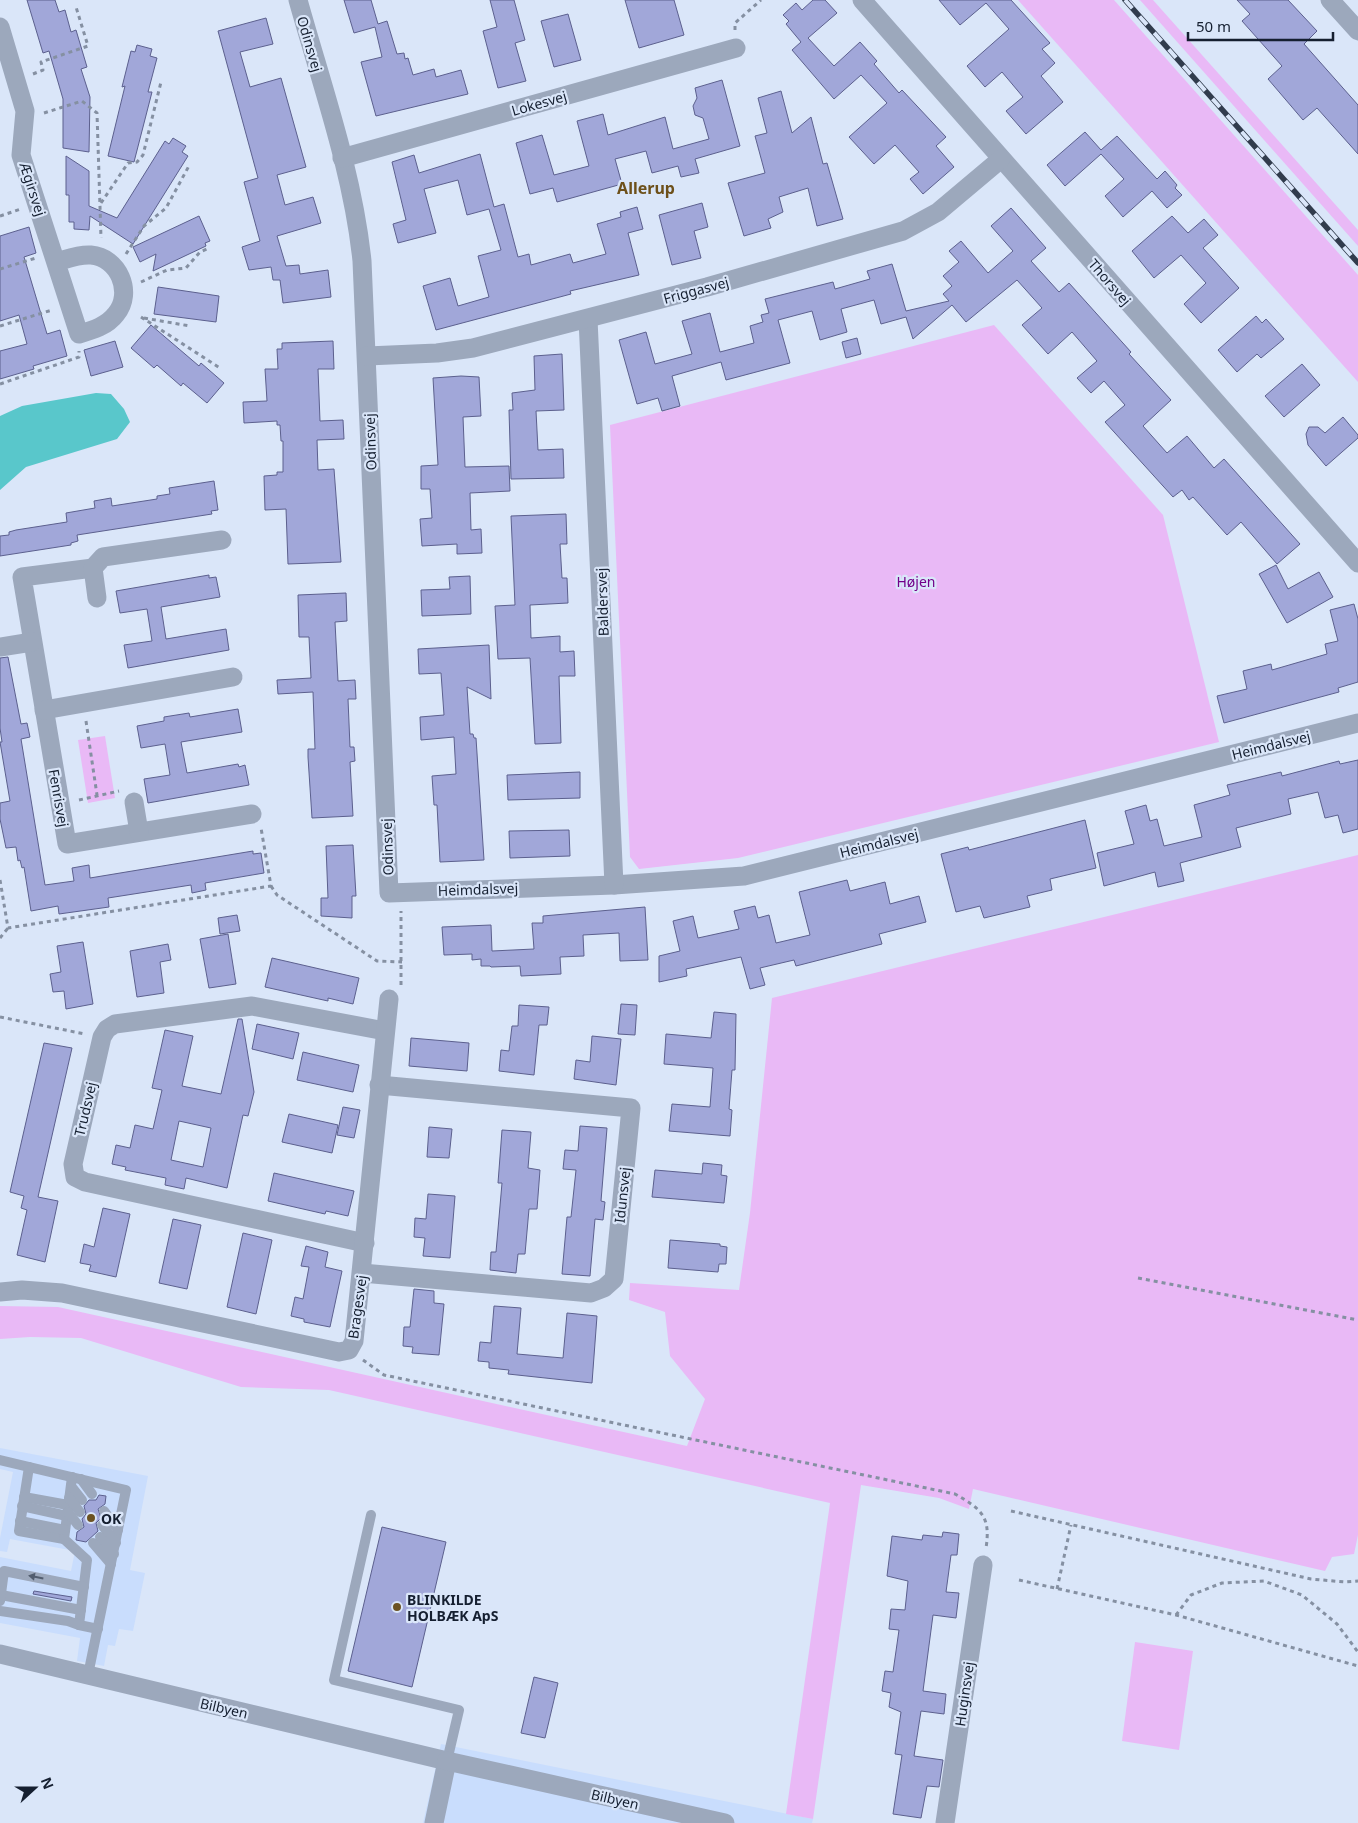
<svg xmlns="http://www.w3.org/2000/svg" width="1358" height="1823" font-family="'Noto Sans',sans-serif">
  <rect width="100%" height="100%" fill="#dae6f9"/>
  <g fill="#c9ddfd">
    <polygon points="0,1448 148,1476 130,1570 145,1573 133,1631 119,1629 115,1646 108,1645 104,1666 77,1661 80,1638 0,1623 0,1557 71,1571 75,1551 10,1539 7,1552 0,1551 0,1538 13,1472 0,1469"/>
    <polygon points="441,1744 813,1819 812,1823 423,1823"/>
  </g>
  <g fill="#e9b9f6">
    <polygon points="1018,0 1114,0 1358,275 1358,382"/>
    <polygon points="1140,0 1153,0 1358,230 1358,246"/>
    <polygon points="994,325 1163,515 1219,742 738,858 639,869 630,857 610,425"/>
    <polygon points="105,736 115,798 88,803 78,740"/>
    <polygon points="1358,855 1358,1535 1354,1554 1332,1557 1325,1571 973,1489 969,1509 939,1498 861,1485 813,1819 786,1814 830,1503 329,1390 241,1387 81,1338 30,1337 0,1339 0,1306 58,1307 687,1446 705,1399 670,1356 665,1312 629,1300 630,1283 739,1290 750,1213 772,998"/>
    <polygon points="1135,1642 1193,1651 1179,1750 1122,1741"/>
  </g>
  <polygon fill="#59c7cb" points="96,393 111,394 124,409 130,422 117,439 26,467 0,490 0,416 22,406"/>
  <g fill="#a1a7d9" stroke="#5c608e" fill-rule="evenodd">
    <polygon points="27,0 55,0 59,12 65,10 71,32 76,30 87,67 81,69 90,97 89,152 63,148 63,99 49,51 43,53"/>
    <polygon points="344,0 371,0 378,24 387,21 397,54 404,53 405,59 408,58 413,75 434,69 436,77 461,70 468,94 376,116 361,62 382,57 375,27 354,33"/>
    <polygon points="490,0 514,0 525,40 515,43 526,81 498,88 483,31 497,27"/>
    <polygon points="625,0 674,0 684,35 639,48"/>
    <polygon points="813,0 825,0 837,13 808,38 834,66 860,42 877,61 874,64 899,93 902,90 946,137 936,146 954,167 923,194 910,179 919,172 895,145 874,164 849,137 887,103 861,75 834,99 792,50 801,42 786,24 789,21 783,15 796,3 802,10"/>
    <polygon points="939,0 1011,0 1050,43 1042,49 1055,63 1041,76 1063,102 1026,134 1006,111 1023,97 1002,72 985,87 967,66 1009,29 986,3 960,25"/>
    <polygon points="1237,0 1288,0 1317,31 1304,44 1358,105 1358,154 1317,108 1303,120 1268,79 1282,66 1242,21 1250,14"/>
    <polygon points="568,14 581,60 554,67 541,21"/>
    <polygon points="266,18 273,44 240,52 250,87 281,78 306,167 277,175 285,205 313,197 321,223 277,236 286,266 299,265 300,274 328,270 331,297 283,303 280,280 273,280 271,267 249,270 242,247 260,241 244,182 258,178 218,31"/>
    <polygon points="137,45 152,49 150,56 157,58 148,92 152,92 134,162 108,156 125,86 122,87 131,51 135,52"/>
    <polygon points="722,80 740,146 695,159 699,173 681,177 678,166 652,173 646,151 615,159 622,184 557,202 553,188 530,194 516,143 542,135 554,175 589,166 577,121 603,114 608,135 665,117 673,149 709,139 703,118 695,115 693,106 697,98 695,88"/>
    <polygon points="781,91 792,133 811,117 823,164 827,163 843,219 817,226 808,188 779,197 783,212 768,219 771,228 744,236 728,183 765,173 755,136 767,133 758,98"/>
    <polygon points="1085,132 1101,150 1117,136 1157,179 1165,171 1177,185 1175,188 1182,195 1167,208 1152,191 1123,217 1105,196 1124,179 1101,154 1065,186 1047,165"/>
    <polygon points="173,138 186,146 182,152 188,156 133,244 90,216 89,230 74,229 74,222 69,222 69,195 66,195 66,156 89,171 89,206 117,218 165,141 169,144"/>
    <polygon points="480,154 494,207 504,204 518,257 529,254 531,265 570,254 573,263 606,254 597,224 621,217 620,212 637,207 643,229 628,233 639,275 570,291 571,294 436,330 423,286 450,278 458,306 489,297 478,256 501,250 489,209 467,215 458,180 424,189 436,233 398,243 393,224 406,220 392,162 414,155 419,173"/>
    <polygon points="702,203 708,227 694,231 701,258 672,265 659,215"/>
    <polygon points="1011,208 1046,248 1031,261 1059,292 1069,283 1131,352 1129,354 1171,400 1143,426 1167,453 1187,436 1214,468 1224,459 1300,544 1277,564 1241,522 1227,535 1193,497 1189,500 1182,490 1173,497 1105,422 1125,405 1104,381 1091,393 1077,378 1097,361 1072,332 1048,354 1022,325 1042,308 1017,280 966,322 952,305 913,339 906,317 881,324 874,300 841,309 847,332 820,340 812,311 778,320 790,363 726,380 721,362 672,376 680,406 662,411 658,398 637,404 619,340 646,332 655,364 692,354 682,321 710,313 720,352 754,343 750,326 763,322 761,315 769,313 765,299 833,282 835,289 870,279 867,271 892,264 906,311 949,301 943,294 952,286 943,276 959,262 949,251 961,241 988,273 1013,251 991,226"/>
    <polygon points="199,216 210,241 205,243 206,246 153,271 156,254 140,262 133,247"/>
    <polygon points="1172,216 1188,233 1204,219 1218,235 1203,248 1239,288 1201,323 1184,304 1206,283 1181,255 1154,278 1132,251"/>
    <polygon points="29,227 36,253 24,257 47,334 60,330 67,356 33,366 34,369 0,379 0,351 27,344 19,315 0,321 0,236"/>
    <polygon points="158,287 219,296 216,322 154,314"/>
    <polygon points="1256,316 1262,323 1266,319 1284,339 1261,358 1257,354 1237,372 1218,350"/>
    <polygon points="151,325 199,366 201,363 224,383 207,403 183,383 181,386 157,365 154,368 131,348"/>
    <polygon points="857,338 861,354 846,358 842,342"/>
    <polygon points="115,341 123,367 91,376 84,350"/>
    <polygon points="333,341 334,369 318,369 320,421 343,420 344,439 317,440 318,470 334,469 341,562 288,564 286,509 265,510 264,476 277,475 277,472 283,472 283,441 281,441 280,425 277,425 277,421 244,423 243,402 267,401 265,369 278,369 277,349 282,349 282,343"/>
    <polygon points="562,354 564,410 536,411 538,450 563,449 564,478 511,479 509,410 513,410 512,393 535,390 534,356"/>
    <polygon points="1302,364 1320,385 1284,417 1265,396"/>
    <polygon points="461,376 479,377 481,416 463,417 465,467 509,466 510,491 470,493 471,530 481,529 482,553 457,554 457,544 422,546 420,519 432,518 430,489 421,489 421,466 438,465 433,378"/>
    <polygon points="1343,417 1358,435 1358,438 1326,466 1308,445 1306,434 1309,427 1318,427 1325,433"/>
    <polygon points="214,481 218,510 211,511 212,514 77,535 78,541 71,543 71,545 0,556 0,536 9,535 9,532 16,530 67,522 66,513 95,508 94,501 111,498 112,506 157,499 157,496 170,494 169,488"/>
    <polygon points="566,514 567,544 560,544 562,578 567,578 568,603 530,605 531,638 560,636 560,652 574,651 575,676 559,676 561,743 535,744 530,658 498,659 495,606 515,605 511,516"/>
    <polygon points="1276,565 1288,589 1319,572 1333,597 1287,623 1259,574"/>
    <polygon points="209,575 209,578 216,577 220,597 161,607 166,639 226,629 229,650 128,668 124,645 152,641 147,609 120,613 116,591"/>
    <polygon points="470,576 471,614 422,616 421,590 450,589 449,577"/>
    <polygon points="346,593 347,621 335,622 338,681 355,680 356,699 348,699 350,747 354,747 355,761 350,762 353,816 312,818 308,757 308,749 315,749 313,692 278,694 277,680 311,678 309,637 299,637 298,595"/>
    <polygon points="1354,604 1358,619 1358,682 1338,688 1339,692 1224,723 1217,696 1247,689 1243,671 1271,664 1272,670 1327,654 1325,644 1338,641 1330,610"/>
    <polygon points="489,645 491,699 467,687 470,734 473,734 474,738 476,738 484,860 440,862 437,805 434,805 432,776 456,774 454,737 421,740 420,717 444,715 441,673 419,674 418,649"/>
    <polygon points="8,657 21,724 27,723 30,737 21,739 45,885 74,881 72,868 89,865 90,878 253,851 253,854 261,853 264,873 205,883 206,890 192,893 191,885 108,898 109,907 59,914 58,906 31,911 24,867 22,868 20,860 18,861 16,847 6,848 0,819 0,803 10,801 0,742 2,742 0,728 0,658"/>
    <polygon points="238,709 242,732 181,742 187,773 238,764 239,767 245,765 249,785 148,803 144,779 170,775 165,744 141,748 137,726 164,721 164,717 189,713 190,717"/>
    <polygon points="1358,760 1358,829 1343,833 1338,815 1325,818 1318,792 1288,799 1291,814 1236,828 1241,847 1180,863 1184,881 1158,887 1155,872 1104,886 1097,853 1134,844 1125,811 1146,805 1150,821 1157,819 1164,846 1202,837 1194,805 1230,795 1227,785 1281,772 1282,776 1339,761 1340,764"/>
    <polygon points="580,772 580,798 508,800 507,775"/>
    <polygon points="1085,820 1096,868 1050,879 1052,890 1027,896 1030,907 984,918 980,906 956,912 941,854 968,847 969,850"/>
    <polygon points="569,830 570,856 510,858 509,831"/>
    <polygon points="353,845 356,896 352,896 352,918 321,916 321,898 328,898 326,846"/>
    <polygon points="847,880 850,891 885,882 890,904 919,896 926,922 879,934 882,944 796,966 794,960 760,968 765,985 750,989 741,957 686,969 687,976 659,982 659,956 680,951 673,921 693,916 698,938 739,929 734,911 755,906 758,918 769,915 776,943 810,935 799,892"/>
    <polygon points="645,907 648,960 620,961 619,933 583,935 584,956 560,957 561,974 521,976 520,966 491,967 490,966 481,966 481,959 472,960 472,954 444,955 442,927 491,925 492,951 534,949 532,923 543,923 543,916"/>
    <polygon points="237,915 240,931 220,934 218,918"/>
    <polygon points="228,934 236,984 209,988 200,939"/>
    <polygon points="83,942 93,1004 66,1009 64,991 53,992 50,974 61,972 57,946"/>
    <polygon points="168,944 171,960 160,962 164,993 137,997 130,951"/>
    <polygon points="272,958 359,978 353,1004 328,998 328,1001 265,987"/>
    <polygon points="621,1004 637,1005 635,1035 618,1034"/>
    <polygon points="519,1005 549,1007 547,1025 539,1025 534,1075 499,1071 501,1050 509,1051 512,1026 518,1026"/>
    <polygon points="714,1012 736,1014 735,1070 732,1070 729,1109 732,1110 730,1136 669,1131 672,1104 710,1107 713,1068 664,1064 666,1034 711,1038"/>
    <path d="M 238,1019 L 242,1019 L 254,1092 L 248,1116 L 243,1115 L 227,1188 L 186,1178 L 184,1189 L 165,1185 L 166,1178 L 125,1170 L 126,1167 L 112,1164 L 116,1145 L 130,1148 L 135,1125 L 153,1129 L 162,1090 L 152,1088 L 165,1030 L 193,1036 L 182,1086 L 221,1094 ZM 179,1121 L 211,1128 L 203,1167 L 171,1160 Z"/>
    <polygon points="257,1024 299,1033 293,1059 252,1049"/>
    <polygon points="592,1036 621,1039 616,1085 574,1079 576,1060 590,1062"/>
    <polygon points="411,1038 469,1043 467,1071 409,1066"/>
    <polygon points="44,1043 72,1048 38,1197 58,1201 45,1262 17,1255 27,1210 21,1208 24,1196 10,1192"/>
    <polygon points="303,1052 359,1065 353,1092 297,1080"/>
    <polygon points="343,1107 360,1110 354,1138 337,1135"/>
    <polygon points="289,1114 338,1125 332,1153 282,1142"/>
    <polygon points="580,1126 607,1128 601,1201 605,1202 603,1220 595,1219 590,1276 562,1274 567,1217 571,1217 576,1170 563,1169 565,1150 578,1151"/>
    <polygon points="429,1127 452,1129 449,1158 427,1157"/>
    <polygon points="502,1130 531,1132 528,1168 540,1170 537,1209 529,1209 525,1254 518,1254 516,1273 490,1270 491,1252 496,1252 502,1183 498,1183"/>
    <polygon points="703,1163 722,1165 721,1175 727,1176 724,1203 652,1197 655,1170 702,1174"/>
    <polygon points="274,1173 354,1191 348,1216 326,1211 325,1214 268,1201"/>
    <polygon points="428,1194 455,1196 450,1258 423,1256 425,1238 414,1237 415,1218 426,1219"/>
    <polygon points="103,1208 130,1214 116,1277 89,1271 91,1265 80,1263 84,1244 94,1247"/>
    <polygon points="173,1219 201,1225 187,1289 159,1283"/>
    <polygon points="243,1233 272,1240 256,1314 227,1307"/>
    <polygon points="670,1240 720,1244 720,1246 727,1247 726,1264 719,1264 718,1272 668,1268"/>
    <polygon points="306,1246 328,1252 325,1267 342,1271 330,1327 304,1322 304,1319 291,1316 295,1297 303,1299 309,1267 301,1266"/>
    <polygon points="414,1289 434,1291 434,1303 444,1304 439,1355 412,1353 413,1347 403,1346 404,1327 410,1327"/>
    <polygon points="494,1306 521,1308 517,1354 563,1358 567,1313 597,1316 592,1383 508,1374 509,1370 489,1368 489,1362 478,1361 480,1342 491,1343"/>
    <polygon points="99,1495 106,1496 105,1504 98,1509 101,1518 96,1523 98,1531 86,1542 76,1540 77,1532 84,1527 82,1519 86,1514 84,1506 89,1500 96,1500"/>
    <polygon points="382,1527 446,1542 412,1687 348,1671"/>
    <polygon points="943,1532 959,1534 957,1555 951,1555 946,1592 959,1593 956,1618 933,1615 923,1691 946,1694 944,1714 921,1711 914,1756 943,1760 939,1787 927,1786 921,1818 893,1814 902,1755 895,1754 901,1712 889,1707 891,1693 882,1691 885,1671 893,1672 899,1630 889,1629 891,1609 905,1610 908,1581 887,1576 892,1536 922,1540 923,1535 942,1537"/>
    <polygon points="34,1591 72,1597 71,1601 33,1594"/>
    <polygon points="534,1677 558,1683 545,1738 521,1733"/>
  </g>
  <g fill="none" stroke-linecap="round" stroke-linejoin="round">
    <g stroke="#8590a2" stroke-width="3" stroke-dasharray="4 4" stroke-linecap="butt">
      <polyline points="735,30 735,23 761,0"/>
      <polyline points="33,74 43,70 41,62 88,46 76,7"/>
      <polyline points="44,113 82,101 97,113 101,238"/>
      <polyline points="101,203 128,163 137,162 143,155 161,82"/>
      <polyline points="0,216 21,209"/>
      <polyline points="126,254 144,226 166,208 190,164"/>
      <polyline points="0,269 36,258"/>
      <polyline points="141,282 167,270 186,268 200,252 207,249"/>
      <polyline points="141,317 220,368"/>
      <polyline points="144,318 190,326"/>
      <polyline points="0,326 52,310"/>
      <polyline points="0,384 79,357 79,351"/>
      <polyline points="86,721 97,795"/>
      <polyline points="79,800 119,791"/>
      <polyline points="0,880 8,928 271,886 261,828"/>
      <polyline points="271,886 277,895 377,961 402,962"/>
      <polyline points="0,938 8,928"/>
      <polyline points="401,985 401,911"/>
      <polyline points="0,1017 85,1034"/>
      <polyline points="1138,1278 1358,1320"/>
      <path d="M 363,1360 L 384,1375 L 955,1494 C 981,1509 991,1516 986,1548"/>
      <polyline points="1011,1511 1311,1579 1345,1582 1358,1581"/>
      <polyline points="1019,1580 1176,1615 1358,1666"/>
      <polyline points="1057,1589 1071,1525"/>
      <polyline points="1176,1615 1191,1595 1222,1583 1264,1581 1302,1595 1337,1624 1358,1652"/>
    </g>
    <g stroke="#9ca8bc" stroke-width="10">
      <polyline points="0,1460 126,1490 88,1675"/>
      <polyline points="29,1467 19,1531 64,1539"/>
      <polyline points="72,1477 64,1539 87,1560 79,1625 98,1629"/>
      <polyline points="81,1479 92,1494"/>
      <polyline points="71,1486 82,1500"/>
      <polyline points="24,1497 68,1505"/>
      <polyline points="69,1498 80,1512"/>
      <polyline points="22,1506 67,1516"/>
      <polyline points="104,1511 118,1530"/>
      <polyline points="68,1512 78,1525"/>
      <polyline points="371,1515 334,1680 459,1710 447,1761"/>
      <polyline points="20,1521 65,1530"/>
      <polyline points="102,1525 116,1543"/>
      <polyline points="100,1537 114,1554"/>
      <polyline points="93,1543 111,1564"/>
      <polyline points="1,1595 81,1610"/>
      <polyline points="0,1601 4,1571 84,1587"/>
      <polyline points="0,1611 68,1621 79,1625"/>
    </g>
    <g stroke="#9ca8bc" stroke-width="19">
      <path d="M 298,0 C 322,86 353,173 362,261 L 389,893 L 614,885 L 744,876 L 1358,723"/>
      <polyline points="862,0 1358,563"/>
      <polyline points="1330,0 1358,31"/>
      <path d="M 0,27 L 25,111 L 21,155 L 79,334 C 93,330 107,326 116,314 C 134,292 118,257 91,255 C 79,254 67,259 56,262"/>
      <polyline points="342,158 736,48"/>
      <polyline points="588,319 614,885"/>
      <polyline points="367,356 437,353 473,348 707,287 903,231 938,212 1001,159"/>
      <polyline points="222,540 103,557 93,568 22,577 67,844 252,814"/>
      <polyline points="93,568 97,598"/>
      <polyline points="0,647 32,642"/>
      <polyline points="44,710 233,677"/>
      <polyline points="134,802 139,832"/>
      <polyline points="365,1243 85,1182 75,1177 73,1164 102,1037 107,1029 115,1024 252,1006 385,1031"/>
      <polyline points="362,1273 591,1293 604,1288 614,1279 631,1108 379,1085"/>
      <polyline points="0,1292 22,1290 62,1293 339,1352 349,1350 354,1341 389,999"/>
      <polyline points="0,1654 447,1761 434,1823"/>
      <polyline points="447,1761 725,1823"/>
      <polyline points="945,1823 983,1565"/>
    </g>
    <g stroke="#313c4d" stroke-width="5.5">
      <polyline id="rail" points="1125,0 1358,263"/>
    </g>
    <use href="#rail" stroke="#dae6f9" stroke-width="4" stroke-dasharray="11" stroke-linecap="butt"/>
  </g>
  <defs><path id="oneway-solid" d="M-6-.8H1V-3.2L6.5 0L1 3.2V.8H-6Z" transform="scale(1.25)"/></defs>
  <use fill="#525d6f" href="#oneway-solid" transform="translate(36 1577) rotate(-169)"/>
  <g fill="#6c5223" stroke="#dae6f9" stroke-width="2">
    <circle cx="91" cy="1518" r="5"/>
    <circle cx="397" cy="1607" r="5"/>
  </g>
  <g text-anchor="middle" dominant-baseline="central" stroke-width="4.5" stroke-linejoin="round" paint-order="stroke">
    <g font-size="14" fill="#151f30" stroke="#dae6f9">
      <text transform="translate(310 44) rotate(74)">Odinsvej</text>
      <text transform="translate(539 103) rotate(-16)">Lokesvej</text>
      <text transform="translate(33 189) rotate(72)">Ægirsvej</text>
      <text transform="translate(1110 282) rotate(49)">Thorsvej</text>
      <text transform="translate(696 290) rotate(-15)">Friggasvej</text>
      <text transform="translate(370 442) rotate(-92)">Odinsvej</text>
      <text transform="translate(602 602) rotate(-92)">Baldersvej</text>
      <text transform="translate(1271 745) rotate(-14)">Heimdalsvej</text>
      <text transform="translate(59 798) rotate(80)">Fenrisvej</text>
      <text transform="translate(879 843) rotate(-14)">Heimdalsvej</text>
      <text transform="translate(387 847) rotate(-92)">Odinsvej</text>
      <text transform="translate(478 889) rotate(-2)">Heimdalsvej</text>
      <text transform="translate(85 1109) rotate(-77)">Trudsvej</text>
      <text transform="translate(622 1195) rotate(-84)">Idunsvej</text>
      <text transform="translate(357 1307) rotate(-82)">Bragesvej</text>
      <text transform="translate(964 1694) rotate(-82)">Huginsvej</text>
      <text transform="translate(224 1708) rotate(13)">Bilbyen</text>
      <text transform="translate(615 1799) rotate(13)">Bilbyen</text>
    </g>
    <g font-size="14" fill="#720089" stroke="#dae6f9">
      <text x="916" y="581">Højen</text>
    </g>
    <g font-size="14" font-weight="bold" fill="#151f30" stroke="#dae6f9" text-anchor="start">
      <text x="101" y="1518">OK</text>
      <text x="407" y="1599">BLINKILDE<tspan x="407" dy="16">HOLBÆK ApS</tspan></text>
    </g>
    <g font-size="16" font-weight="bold" fill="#6d501a" stroke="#dae6f9">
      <text x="646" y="188">Allerup</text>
    </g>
  </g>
  <g transform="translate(35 1788) rotate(69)" stroke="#dae6f9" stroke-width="4" paint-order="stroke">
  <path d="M0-4L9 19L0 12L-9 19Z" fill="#151f30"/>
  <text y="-8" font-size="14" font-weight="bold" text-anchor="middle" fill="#151f30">N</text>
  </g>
  <path d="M1188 32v8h145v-8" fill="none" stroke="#151f30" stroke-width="2.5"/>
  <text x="1196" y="32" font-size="15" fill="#151f30" stroke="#dae6f9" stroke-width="4" paint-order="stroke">50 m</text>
</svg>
